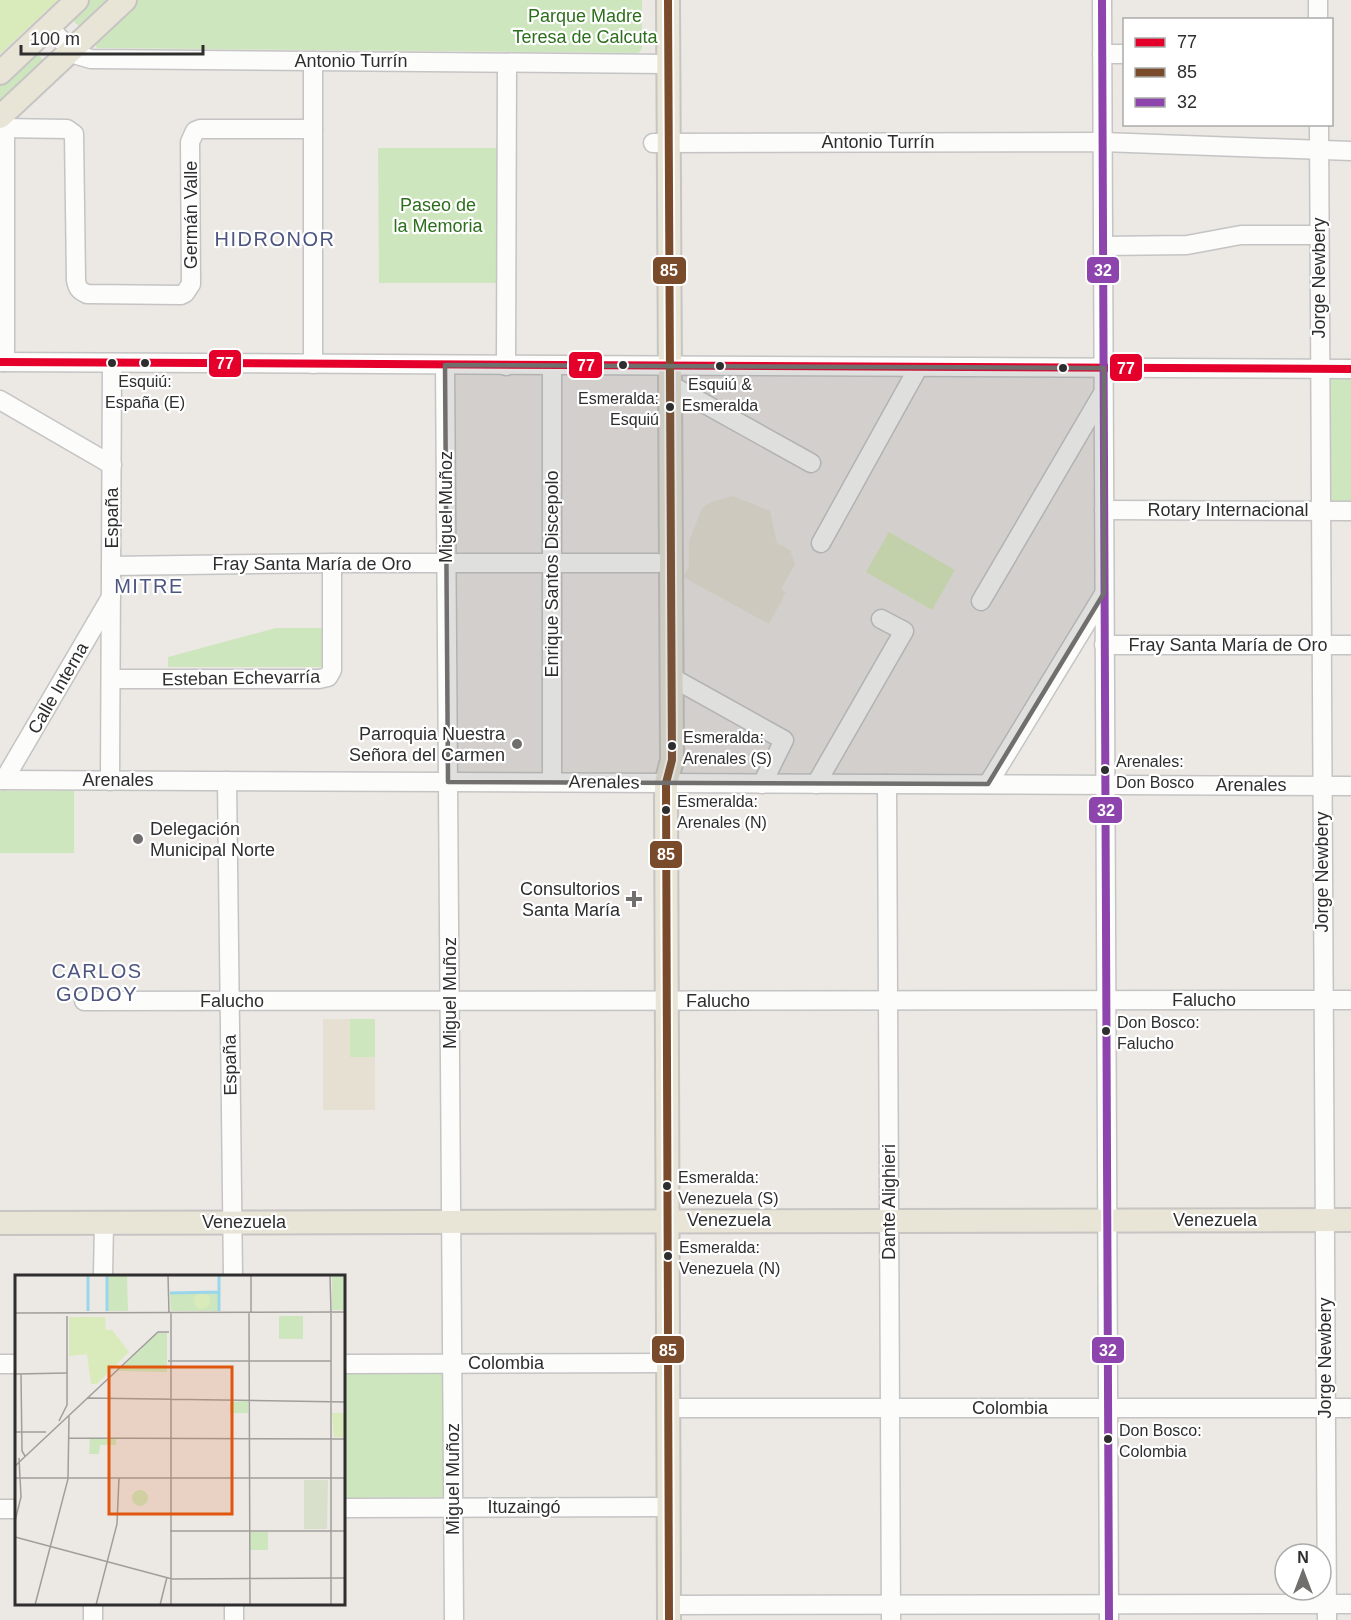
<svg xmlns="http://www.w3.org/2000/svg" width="1351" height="1620" font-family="Helvetica,sans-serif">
  <rect width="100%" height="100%" fill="#ece8e4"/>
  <g fill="#e6e0d3">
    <polygon points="733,496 770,511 776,539 777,543 790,550 795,564 781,589 786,592 769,624 683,577 689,566 689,541 702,508 711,502"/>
    <rect x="323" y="1019" width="52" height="91"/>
  </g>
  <g fill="#cee6be">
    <path d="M 87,0 L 113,0 L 83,26 C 77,26 74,23 73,18 Z"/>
    <polygon points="136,0 642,0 642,48 640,52 636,53 97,48 94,42 96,37"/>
    <polygon points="34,55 40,56 44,62 0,107 0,83"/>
    <polygon points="378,148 497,148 497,283 379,283"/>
    <rect x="1329" y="379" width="22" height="130"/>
    <polygon points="276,628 324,628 324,667 168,667 168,657"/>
    <rect x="0" y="791" width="74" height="62"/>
    <rect x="350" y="1019" width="25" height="38"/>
    <polygon points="344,1373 443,1373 443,1497 344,1498"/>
  </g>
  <g fill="#d9eabb">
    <polygon points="0,0 58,0 0,54"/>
    <polygon points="889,532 955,570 932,610 866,572"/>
  </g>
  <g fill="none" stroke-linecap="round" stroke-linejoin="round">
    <g stroke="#c5c4c5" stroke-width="21">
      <g id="minor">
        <polyline points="1102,0 1109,1620"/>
        <polyline points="1318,0 1318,20"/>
        <polyline points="48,27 77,55 91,59 667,64"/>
        <polyline points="1102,54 1124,54"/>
        <polyline points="313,61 313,364"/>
        <polyline points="1319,124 1327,1620"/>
        <path d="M 0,128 L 67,129 L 74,134 L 76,280 C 77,288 80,291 87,294 L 181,295 L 185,293 L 191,284 L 190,142 L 195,131 L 200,129 L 313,129"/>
        <polyline points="5,128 5,362"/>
        <polyline points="653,143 1103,142 1351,151"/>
        <polyline points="1103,246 1187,245 1241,235 1319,235"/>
        <polyline points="0,362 1351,369"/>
        <polyline points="445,365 454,1620"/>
        <polyline points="506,366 507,63"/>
        <polyline points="669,384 811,463"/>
        <polyline points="0,400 112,465"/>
        <polyline points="1104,510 1351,511"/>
        <polyline points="821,543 918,368"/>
        <polyline points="111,566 332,563 658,563"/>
        <polyline points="981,601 1103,393"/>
        <polyline points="1104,645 1351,645"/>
        <polyline points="671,677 784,740 762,784"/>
        <polyline points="111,679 319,679 328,677 332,670 332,563"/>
        <polyline points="0,780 1351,786"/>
        <polyline points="4,780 111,597"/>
        <polyline points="110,781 112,363"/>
        <polyline points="227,781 233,1276"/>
        <polyline points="552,782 552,366"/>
        <polyline points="816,784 904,631 881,619"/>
        <polyline points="887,784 891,1620"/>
        <polyline points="988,784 1104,594"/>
        <polyline points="84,1001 1351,1000"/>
        <polyline points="103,1276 104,1222"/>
        <polyline points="0,1364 16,1364"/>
        <polyline points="344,1364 668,1363"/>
        <polyline points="668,1408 1351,1408"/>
        <polyline points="344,1508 669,1507"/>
        <polyline points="0,1509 16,1509"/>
        <polyline points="234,1604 234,1620"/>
        <polyline points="669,1605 1351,1604"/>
        <polyline points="93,1620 93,1604"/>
      </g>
    </g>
    <g stroke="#c6c5c4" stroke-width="26">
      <g id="major">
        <polyline points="668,0 672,760 666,783 669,1620"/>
        <polyline points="0,73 77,0"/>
        <polyline points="0,117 125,0"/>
        <polyline points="0,1223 1351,1220"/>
      </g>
    </g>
    <use href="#minor" stroke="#fcfcfb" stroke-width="18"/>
    <use href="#major" stroke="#e8e4d6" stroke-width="22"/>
    <g stroke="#fff" stroke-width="12">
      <polyline id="bus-1" points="0,362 1351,369"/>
    </g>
    <g stroke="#fff" stroke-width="12">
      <polyline id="bus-2" points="668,0 672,760 666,783 669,1620"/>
    </g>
    <g stroke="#fff" stroke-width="12">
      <polyline id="bus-3" points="1102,0 1109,1620"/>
    </g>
    <use href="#bus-1" stroke="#e4002b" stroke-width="8"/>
    <use href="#bus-2" stroke="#7a4b2a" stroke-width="8"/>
    <use href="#bus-3" stroke="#8e44ad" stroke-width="8"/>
  </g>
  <path fill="#706f6e" fill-opacity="0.2" stroke="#706f6e" stroke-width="4.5" stroke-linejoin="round" d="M 445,365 L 1104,368 L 1104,593 L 988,784 L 448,782 Z"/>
  <g fill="#2e2e2e" stroke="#fff" stroke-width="2">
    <circle cx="112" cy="363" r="5"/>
    <circle cx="145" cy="363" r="5"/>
    <circle cx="623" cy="365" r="5"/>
    <circle cx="720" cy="366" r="5"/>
    <circle cx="1063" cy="368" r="5"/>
    <circle cx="670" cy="407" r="5"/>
    <circle cx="672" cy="746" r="5"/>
    <circle cx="1105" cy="770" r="5"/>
    <circle cx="666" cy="810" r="5"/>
    <circle cx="1106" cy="1031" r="5"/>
    <circle cx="667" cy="1186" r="5"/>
    <circle cx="668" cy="1256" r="5"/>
    <circle cx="1108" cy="1439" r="5"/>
  </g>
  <g fill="#706f6e" stroke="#fff" stroke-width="2">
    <circle cx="517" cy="744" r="6"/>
    <circle cx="138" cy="839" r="6"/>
    <path d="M631 890h6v6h6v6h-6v6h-6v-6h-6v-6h6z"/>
  </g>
  <g text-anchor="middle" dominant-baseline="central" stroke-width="4.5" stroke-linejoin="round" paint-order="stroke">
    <g font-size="16" fill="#2e2e2e" stroke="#fff" text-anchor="start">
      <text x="145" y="381" text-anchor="middle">Esquiú:<tspan x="145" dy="21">España (E)</tspan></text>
      <text x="720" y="384" text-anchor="middle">Esquiú &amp;<tspan x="720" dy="21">Esmeralda</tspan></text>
      <text x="659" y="398" text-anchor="end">Esmeralda:<tspan x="659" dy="21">Esquiú</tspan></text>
      <text x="683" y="737">Esmeralda:<tspan x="683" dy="21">Arenales (S)</tspan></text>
      <text x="1116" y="761">Arenales:<tspan x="1116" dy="21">Don Bosco</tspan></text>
      <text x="677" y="801">Esmeralda:<tspan x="677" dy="21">Arenales (N)</tspan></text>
      <text x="1117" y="1022">Don Bosco:<tspan x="1117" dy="21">Falucho</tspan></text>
      <text x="678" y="1177">Esmeralda:<tspan x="678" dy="21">Venezuela (S)</tspan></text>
      <text x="679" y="1247">Esmeralda:<tspan x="679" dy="21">Venezuela (N)</tspan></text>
      <text x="1119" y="1430">Don Bosco:<tspan x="1119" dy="21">Colombia</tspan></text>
    </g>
    <g font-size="18" fill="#2c6e1b" stroke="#fff">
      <text x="585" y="16">Parque Madre<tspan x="585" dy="21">Teresa de Calcuta</tspan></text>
      <text x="438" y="205">Paseo de<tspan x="438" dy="21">la Memoria</tspan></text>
    </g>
    <g font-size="18" fill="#2e2e2e" stroke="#fff">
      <text x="351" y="61">Antonio Turrín</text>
      <text x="878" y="142">Antonio Turrín</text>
      <text transform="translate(191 215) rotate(-90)">Germán Valle</text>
      <text transform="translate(1319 278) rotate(-90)">Jorge Newbery</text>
      <text transform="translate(446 507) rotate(-90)">Miguel Muñoz</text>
      <text x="1228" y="510">Rotary Internacional</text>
      <text transform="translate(112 518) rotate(-90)">España</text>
      <text x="312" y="564">Fray Santa María de Oro</text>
      <text transform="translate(552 574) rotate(-90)">Enrique Santos Discepolo</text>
      <text x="1228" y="645">Fray Santa María de Oro</text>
      <text transform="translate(241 678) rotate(-1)">Esteban Echevarría</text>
      <text transform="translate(58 688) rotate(-60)">Calle Interna</text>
      <text x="118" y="780">Arenales</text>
      <text transform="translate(604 782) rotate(1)">Arenales</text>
      <text x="1251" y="785">Arenales</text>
      <text transform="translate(1322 872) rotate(-90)">Jorge Newbery</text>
      <text transform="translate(450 993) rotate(-90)">Miguel Muñoz</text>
      <text x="1204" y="1000">Falucho</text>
      <text x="232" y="1001">Falucho</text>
      <text x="718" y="1001">Falucho</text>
      <text transform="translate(230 1065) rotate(-91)">España</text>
      <text transform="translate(889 1202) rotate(-90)">Dante Alighieri</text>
      <text x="729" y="1220">Venezuela</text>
      <text x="1215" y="1220">Venezuela</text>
      <text x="244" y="1222">Venezuela</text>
      <text transform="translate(1325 1358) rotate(-90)">Jorge Newbery</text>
      <text x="506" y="1363">Colombia</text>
      <text x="1010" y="1408">Colombia</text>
      <text transform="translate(453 1479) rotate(-90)">Miguel Muñoz</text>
      <text x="524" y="1507">Ituzaingó</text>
    </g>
    <g font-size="18" fill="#2e2e2e" stroke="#fff" text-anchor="end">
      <text x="505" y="734">Parroquia Nuestra<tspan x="505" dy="21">Señora del Carmen</tspan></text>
      <text x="150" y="829" text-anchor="start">Delegación<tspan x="150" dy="21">Municipal Norte</tspan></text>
      <text x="620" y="889">Consultorios<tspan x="620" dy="21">Santa María</tspan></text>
    </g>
    <g font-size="20" letter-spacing="1.5" fill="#4d5680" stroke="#fff">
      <text x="275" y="239">HIDRONOR</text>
      <text x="149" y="586">MITRE</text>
      <text x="97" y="971">CARLOS<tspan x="97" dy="23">GODOY</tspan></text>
    </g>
  </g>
  <g transform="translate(15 1275)">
    <rect width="330" height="330" fill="#ece8e4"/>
    <path d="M 93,0 L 112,0 L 113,36 L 93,36 ZM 204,17 L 204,36 L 156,36 L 155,18 ZM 264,41 L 288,41 L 288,64 L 264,64 ZM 143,58 L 152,58 L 152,97 L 103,96 ZM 233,126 L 233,138 L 215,138 L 215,127 ZM 75,164 L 101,164 L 101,170 L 85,170 L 84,179 L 74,179 ZM117 223a8 8 0 1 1 16 0a8 8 0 1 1-16 0ZM 235,257 L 253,257 L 253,275 L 235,275 Z" fill="#cee6be"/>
    <path d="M 317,0 L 330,0 L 330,35 L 317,35 Z" fill="#cee6be"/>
    <path d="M 289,205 L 313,205 L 312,254 L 289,254 Z" fill="#d8e0cc"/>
    <path d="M179 26a8 8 0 1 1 16 0a8 8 0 1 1-16 0ZM 54,42 L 90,42 L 91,55 L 97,55 L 114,77 L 82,109 L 76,109 L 72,79 L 54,81 ZM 317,138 L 330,138 L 330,162 L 319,162 Z" fill="#d9eabb"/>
    <path fill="none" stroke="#99d6ec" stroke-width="3" d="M 73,0 L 73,36M 92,0 L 92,36M 155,18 L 204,17M 204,36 L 204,0"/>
    <path fill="none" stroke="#a09e9b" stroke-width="1.5" d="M 153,0 L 154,38M 236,0 L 236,38M 315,0 L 316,37M 316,37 L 316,330M 0,38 L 330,37M 156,38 L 156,330M 234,38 L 235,330M 153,86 L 316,86M 0,99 L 53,98M 6,99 L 7,176 L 10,181M 72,123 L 330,127M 44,146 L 52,130 L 52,41M 0,157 L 31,157M 53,163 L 330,164M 0,191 L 143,57 L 154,57M 0,203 L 330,203M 0,246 L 6,222 L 4,183M 155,256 L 330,256M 0,262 L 157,304 L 330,303M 20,330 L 53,204 L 54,141M 81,330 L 102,249 L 104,203M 145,330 L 152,302"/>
    <path fill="#df570e" fill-opacity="0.15" stroke="#df570e" stroke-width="3" d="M 94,92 L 217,92 L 217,239 L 94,239 Z"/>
    <rect width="330" height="330" fill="none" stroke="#2e2e2e" stroke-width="3"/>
  </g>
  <g stroke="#fff" stroke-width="2">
    <rect x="1086" y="256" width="34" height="28" rx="6" fill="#8e44ad"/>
    <rect x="652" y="256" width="35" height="29" rx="6" fill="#7a4b2a"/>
    <rect x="208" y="349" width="34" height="29" rx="6" fill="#e4002b"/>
    <rect x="568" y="351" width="35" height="28" rx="6" fill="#e4002b"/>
    <rect x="1109" y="353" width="34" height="29" rx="6" fill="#e4002b"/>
    <rect x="1088" y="796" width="35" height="28" rx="6" fill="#8e44ad"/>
    <rect x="649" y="840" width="34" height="29" rx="6" fill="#7a4b2a"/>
    <rect x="651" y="1335" width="34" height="29" rx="6" fill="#7a4b2a"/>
    <rect x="1091" y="1336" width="34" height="28" rx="6" fill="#8e44ad"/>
  </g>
  <g font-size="16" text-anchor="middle" font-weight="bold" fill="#fff">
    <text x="1103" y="276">32</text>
    <text x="669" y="276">85</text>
    <text x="225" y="369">77</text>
    <text x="586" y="371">77</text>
    <text x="1126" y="374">77</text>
    <text x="1106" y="816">32</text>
    <text x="666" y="860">85</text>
    <text x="668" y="1356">85</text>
    <text x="1108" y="1356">32</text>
  </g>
  <rect x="1123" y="18" width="210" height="108" fill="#ffffff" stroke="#ababab" stroke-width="1.5"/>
  <rect x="1135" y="38" width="30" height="9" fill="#e4002b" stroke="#ababab" stroke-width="1.5"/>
  <text x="1177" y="48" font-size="18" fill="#2e2e2e">77</text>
  <rect x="1135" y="68" width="30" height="9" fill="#7a4b2a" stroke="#ababab" stroke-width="1.5"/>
  <text x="1177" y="78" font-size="18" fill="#2e2e2e">85</text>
  <rect x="1135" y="98" width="30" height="9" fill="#8e44ad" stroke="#ababab" stroke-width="1.5"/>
  <text x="1177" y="108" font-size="18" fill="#2e2e2e">32</text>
  <g transform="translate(1303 1572)"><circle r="28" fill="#ffffff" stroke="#ababab" stroke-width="1.5"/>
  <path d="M0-4.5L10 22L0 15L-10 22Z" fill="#706f6e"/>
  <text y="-9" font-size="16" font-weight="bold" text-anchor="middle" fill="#2e2e2e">N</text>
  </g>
  <path d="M21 45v9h182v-9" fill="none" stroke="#2e2e2e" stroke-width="3"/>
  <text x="30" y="45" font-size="18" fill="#2e2e2e" stroke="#ffffff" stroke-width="4.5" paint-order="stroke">100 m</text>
</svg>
